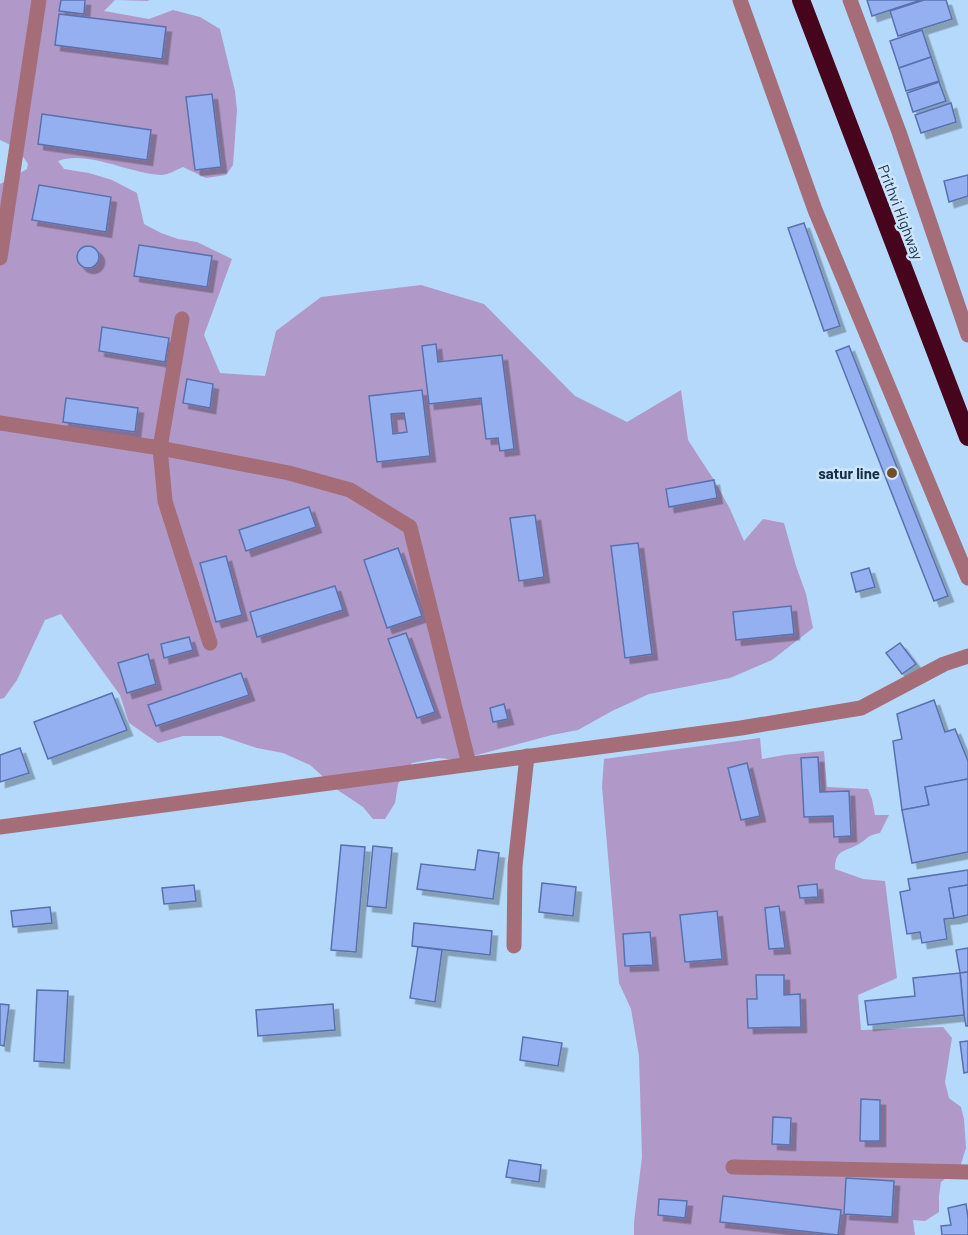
<svg xmlns="http://www.w3.org/2000/svg" width="968" height="1235" font-family="Barlow,sans-serif">
  <defs>
    <filter id="shadow"><feDropShadow dx="5.5" dy="5.5" stdDeviation="0" flood-color="#0004"/></filter>
  </defs>
  <rect width="100%" height="100%" fill="#b5d9fa"/>
  <g fill="#b099c8">
    <path d="M 0,0 L 150,0 L 147,1 L 115,0 L 104,11 L 149,19 L 173,10 L 200,17 L 220,29 L 235,91 L 237,110 L 233,165 L 226,175 L 206,178 L 183,167 C 176,170 168,175 161,175 C 130,174 88,150 58,161 L 64,169 L 89,173 L 112,180 L 137,193 L 144,224 L 161,233 L 178,239 L 197,242 L 232,259 L 204,335 L 220,373 L 265,376 L 276,331 L 321,297 L 421,285 L 484,304 L 575,396 L 627,422 L 681,390 L 688,440 L 714,480 L 730,509 L 744,541 L 763,519 L 784,523 L 796,566 L 806,594 L 813,628 L 772,660 L 730,678 L 649,694 L 612,711 L 578,730 L 552,735 L 458,760 L 439,758 L 412,763 L 398,784 L 395,803 L 385,819 L 373,819 L 363,807 L 339,791 L 310,765 L 283,753 L 257,748 L 221,736 L 183,736 L 158,743 L 129,723 L 120,695 L 61,614 L 45,620 L 17,680 L 4,698 L 0,699 L 0,184 L 27,169 L 28,164 L 17,148 L 0,140 Z"/>
    <path d="M 760,738 L 762,759 L 784,755 L 824,751 L 827,787 L 868,789 L 872,799 L 875,815 L 889,815 L 880,833 C 866,836 870,837 859,844 C 846,852 835,848 835,869 L 863,879 L 885,881 L 897,978 L 858,995 L 861,1030 L 943,1027 L 952,1038 L 945,1082 L 949,1098 L 961,1107 L 964,1119 L 966,1148 L 960,1167 L 941,1182 L 939,1196 L 939,1212 L 925,1221 L 913,1220 L 915,1235 L 634,1235 L 634,1222 L 642,1157 L 639,1056 L 631,1009 L 619,983 L 602,787 L 604,759 Z"/>
  </g>
  <g fill="#95b0f0" stroke="#5971ae" stroke-width="1.5" fill-rule="evenodd" filter="url(#shadow)">
    <polygon points="61,0 85,0 84,14 59,11"/>
    <polygon points="867,0 921,0 872,16"/>
    <polygon points="924,0 946,0 952,19 898,36 890,11"/>
    <polygon points="59,14 166,27 162,59 55,45"/>
    <polygon points="922,30 931,57 899,68 890,41"/>
    <polygon points="931,57 939,81 906,91 899,68"/>
    <polygon points="939,82 946,101 913,112 907,93"/>
    <polygon points="212,94 221,167 195,170 186,97"/>
    <polygon points="951,103 956,122 921,133 915,115"/>
    <polygon points="42,114 151,130 147,160 38,144"/>
    <polygon points="968,175 968,196 949,202 944,181"/>
    <polygon points="39,185 111,197 106,232 32,220"/>
    <polygon points="804,223 840,326 824,331 788,228"/>
    <polygon points="139,245 212,256 207,287 134,276"/>
    <circle cx="88" cy="257" r="11"/>
    <polygon points="102,327 169,338 165,362 99,351"/>
    <polygon points="436,344 438,362 502,355 514,449 500,451 498,438 486,439 481,398 429,404 422,346"/>
    <polygon points="849,346 948,596 934,601 836,351"/>
    <polygon points="187,379 213,384 210,408 183,403"/>
    <path d="M 422,390 L 430,456 L 377,462 L 369,396 ZM 404,413 L 407,432 L 393,434 L 391,414 Z"/>
    <polygon points="66,398 138,408 135,432 63,422"/>
    <polygon points="714,480 717,498 669,507 666,489"/>
    <polygon points="309,507 316,527 246,551 239,530"/>
    <polygon points="535,515 544,577 519,581 510,518"/>
    <polygon points="638,543 652,654 625,658 611,546"/>
    <polygon points="398,548 422,616 387,628 364,560"/>
    <polygon points="226,556 242,615 216,622 200,563"/>
    <polygon points="869,568 875,587 856,592 851,573"/>
    <polygon points="335,586 343,610 257,637 250,612"/>
    <polygon points="791,606 794,634 736,640 733,612"/>
    <polygon points="406,633 435,712 417,718 388,639"/>
    <polygon points="189,637 193,650 164,658 161,644"/>
    <polygon points="900,643 916,664 902,674 886,653"/>
    <polygon points="148,654 156,684 127,693 118,663"/>
    <polygon points="241,673 249,695 156,726 148,705"/>
    <polygon points="112,693 127,730 48,759 34,722"/>
    <polygon points="934,700 945,732 955,729 968,761 968,779 925,787 929,805 902,810 893,741 902,739 897,714"/>
    <polygon points="504,704 508,719 493,722 490,708"/>
    <polygon points="20,748 29,773 0,782 0,755"/>
    <polygon points="818,757 820,792 849,791 851,836 834,837 833,816 804,817 801,758"/>
    <polygon points="747,763 760,816 741,820 728,768"/>
    <polygon points="968,779 968,852 912,863 902,810 929,805 925,787"/>
    <polygon points="341,845 365,847 356,952 331,950"/>
    <polygon points="373,846 392,848 386,908 367,906"/>
    <polygon points="478,850 499,853 493,899 417,889 421,864 475,870"/>
    <polygon points="968,870 968,885 949,888 954,918 944,919 947,939 922,943 920,932 907,934 900,892 910,890 908,879"/>
    <polygon points="542,883 576,887 573,916 539,912"/>
    <polygon points="817,884 818,897 800,898 798,886"/>
    <polygon points="194,885 196,901 164,904 162,888"/>
    <polygon points="968,885 968,915 954,918 949,888"/>
    <polygon points="779,906 785,948 769,949 765,908"/>
    <polygon points="50,907 52,923 13,927 11,911"/>
    <polygon points="717,911 722,959 685,962 680,915"/>
    <polygon points="414,923 492,931 490,955 412,946"/>
    <polygon points="650,932 653,965 625,966 623,934"/>
    <polygon points="418,947 442,950 435,1002 410,998"/>
    <polygon points="968,948 968,972 960,973 956,950"/>
    <polygon points="968,972 968,1026 966,1026 964,1015 960,973"/>
    <polygon points="960,973 964,1015 868,1025 865,1001 915,996 913,978"/>
    <polygon points="756,975 784,975 784,995 800,994 801,1027 748,1028 747,999 757,999"/>
    <polygon points="37,990 68,991 64,1063 34,1061"/>
    <polygon points="0,1004 9,1005 4,1046 0,1045"/>
    <polygon points="333,1004 335,1030 258,1036 256,1010"/>
    <polygon points="523,1037 562,1043 558,1066 520,1060"/>
    <polygon points="968,1041 968,1072 964,1073 960,1042"/>
    <polygon points="861,1099 880,1100 880,1141 860,1141"/>
    <polygon points="773,1117 791,1118 790,1145 772,1144"/>
    <polygon points="509,1160 541,1165 539,1182 506,1177"/>
    <polygon points="846,1178 894,1181 892,1217 844,1214"/>
    <polygon points="723,1196 841,1210 838,1235 720,1222"/>
    <polygon points="659,1199 687,1201 685,1218 658,1215"/>
    <polygon points="966,1204 968,1218 968,1235 942,1235 941,1226 951,1225 948,1208"/>
  </g>
  <g fill="none" stroke-linecap="round" stroke-linejoin="round">
    <g stroke="#a46d78" stroke-width="15">
      <polyline points="740,0 815,210 968,578"/>
      <polyline points="850,0 899,132 968,335"/>
      <polyline points="0,258 39,0"/>
      <polyline points="182,319 160,448 165,501 210,643"/>
      <polyline points="0,423 160,448 289,473 350,490 410,527 469,764"/>
      <polyline points="0,827 741,728 861,708 944,664 968,656"/>
      <polyline points="514,946 515,866 527,756"/>
      <polyline points="733,1167 968,1172"/>
    </g>
    <polyline stroke="#46051c" stroke-width="18" points="801,0 968,437"/>
  </g>
  <circle fill="#714e27" stroke="#cde5fb" stroke-width="2" cx="892" cy="473" r="6"/>
  <g text-anchor="middle" dominant-baseline="central" stroke-width="5" stroke-linejoin="round" paint-order="stroke">
    <g font-size="15" fill="#173045" stroke="#cde5fb">
      <text transform="translate(901 212) rotate(69)">Prithvi Highway</text>
    </g>
    <g font-size="15" font-weight="bold" fill="#173045" stroke="#cde5fb" text-anchor="end">
      <text x="880" y="473">satur line</text>
    </g>
  </g>
</svg>
